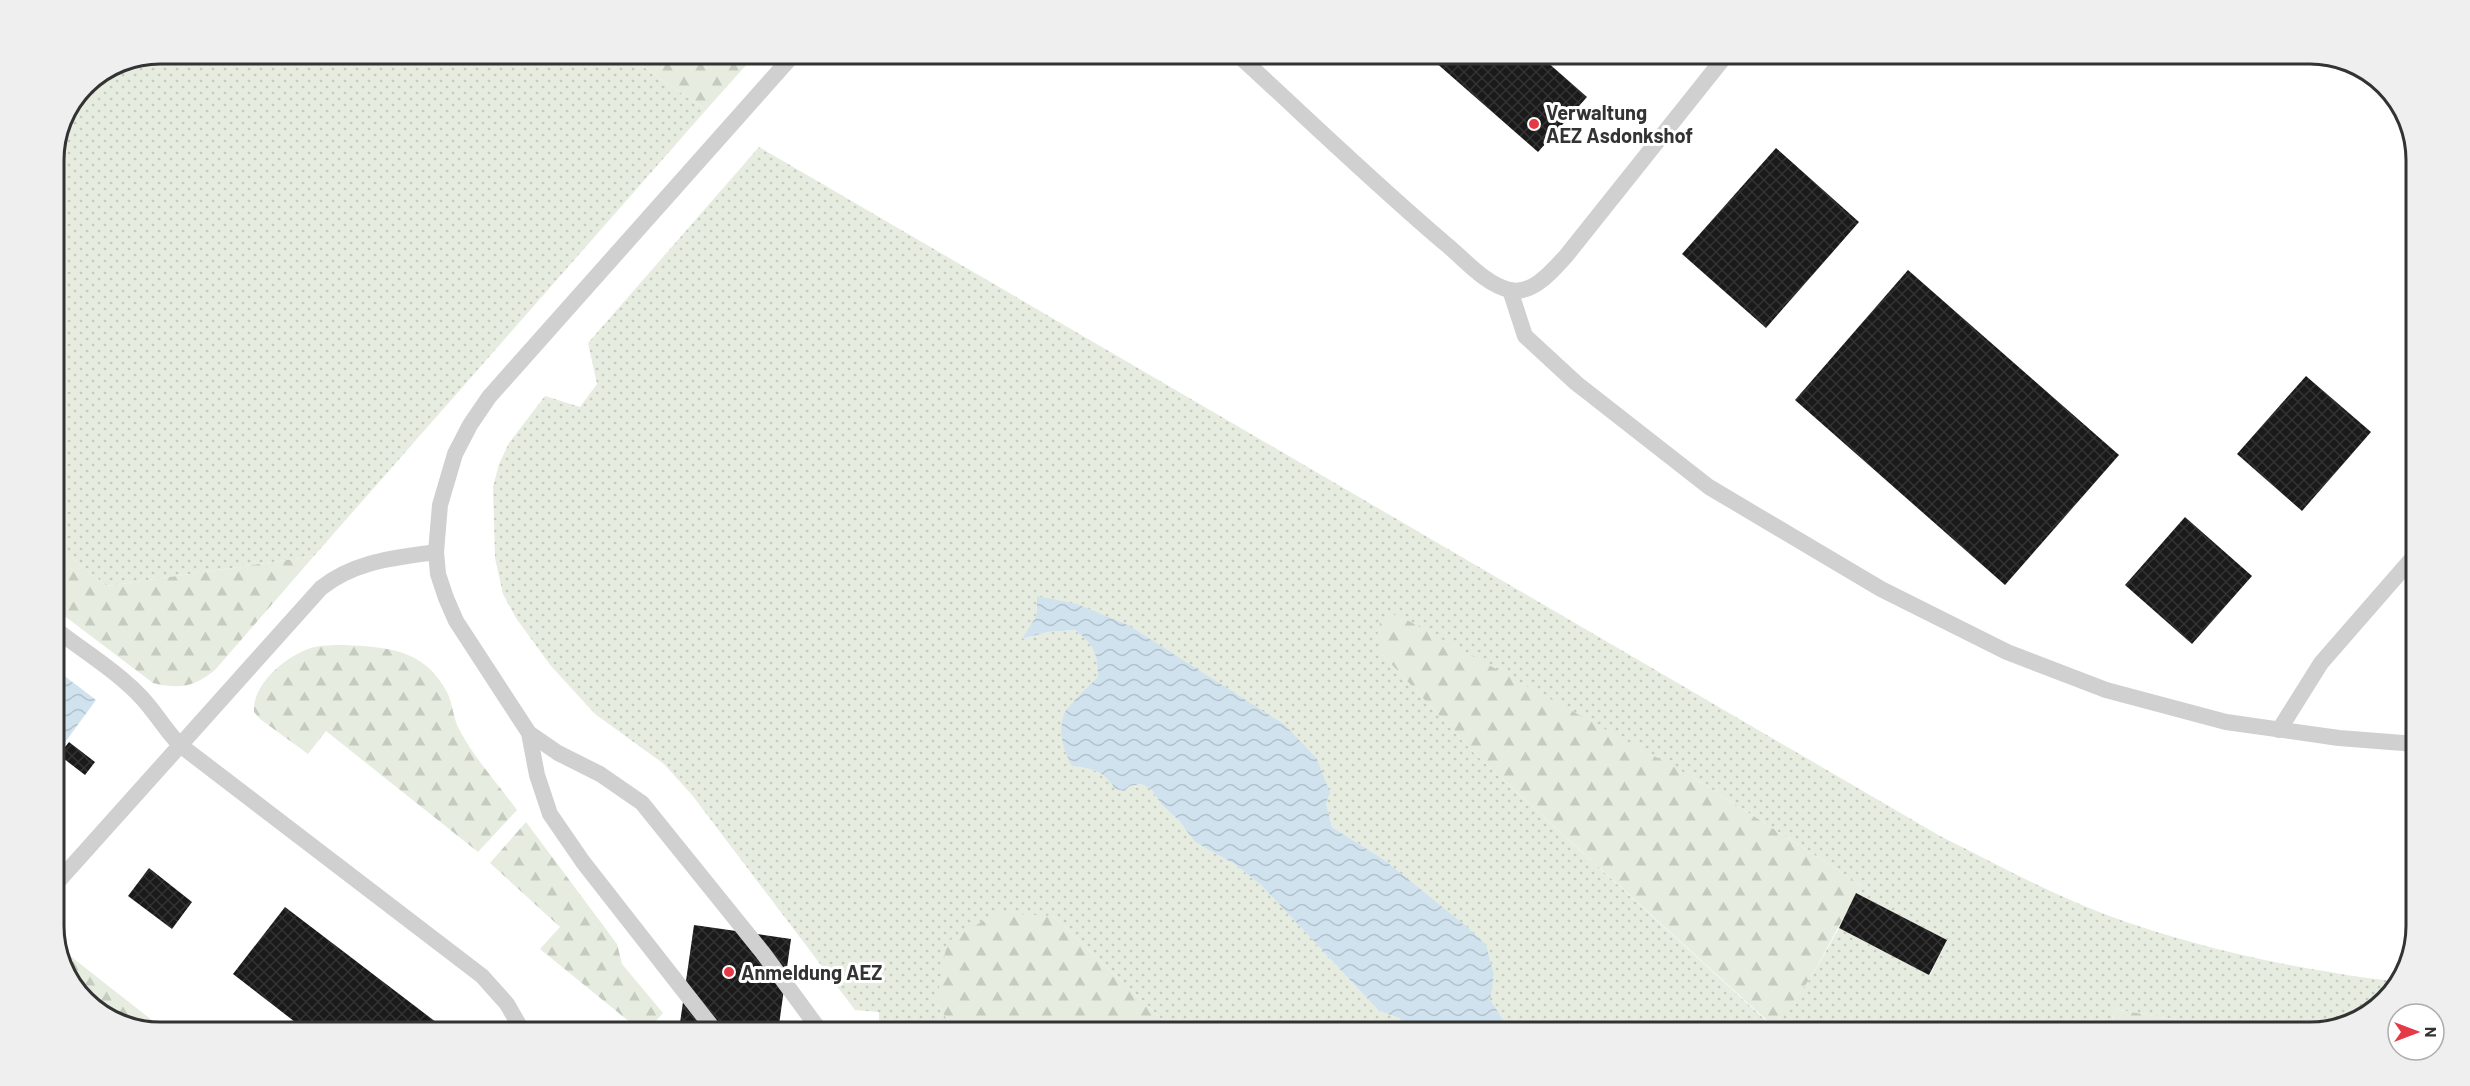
<svg xmlns="http://www.w3.org/2000/svg" width="2470" height="1086" font-family="Barlow,sans-serif">
  <defs>
    <pattern id="grass-dots" width="8" height="8" patternUnits="userSpaceOnUse" patternTransform="scale(1.5)"><rect width="8" height="8" fill="#e6ecdf"/><path d="M2 2h.1M6 6h.1" fill="none" stroke="#c6cbc0" stroke-width="1.8" stroke-linecap="round"/></pattern>
    <pattern id="forest-firs" width="22" height="20" patternUnits="userSpaceOnUse" patternTransform="scale(1.5)"><rect width="22" height="20" fill="#e6ecdf"/><path d="M5 1l3.5 6h-7zM16 11l3.5 6h-7z" fill="#c6cbc0"/></pattern>
    <pattern id="water-waves" width="16" height="10" patternUnits="userSpaceOnUse" patternTransform="scale(1.5)"><rect width="16" height="10" fill="#cfe2ee"/><path d="M0 5q4-4 8 0t8 0" fill="none" stroke="#b2c2cd"/></pattern>
    <pattern id="building-cross-hatch" width="8" height="8" patternUnits="userSpaceOnUse" patternTransform="scale(1.5)"><rect width="8" height="8" fill="#1a1a1a"/><path d="M0 0l8 8M0 8l8-8" fill="none" stroke="#333"/></pattern>
  </defs>
  <rect width="100%" height="100%" fill="#fff"/>
  <g fill="url(#grass-dots)" fill-rule="evenodd">
    <polygon points="160,54 625,54 706,110 314,556 107,586 54,544 54,154 85,85 120,62"/>
    <path d="M 759,147 L 1940,836 C 1994,863 2047,892 2104,914 C 2169,938 2238,956 2306,968 C 2336,973 2366,979 2396,981 L 2369,1014 L 2310,1032 L 2246,1032 L 2114,1009 L 2110,1032 L 1539,1032 L 1504,1021 L 1489,1000 L 1494,975 L 1383,859 L 1332,827 L 1326,803 L 1037,596 L 1037,615 L 1023,639 L 1048,632 L 1075,630 C 1095,646 1097,651 1098,677 L 1083,695 L 1065,711 L 1088,767 L 1109,778 L 1115,789 L 1124,791 L 1130,786 L 1141,784 L 1151,789 L 1162,805 L 1180,822 L 1195,842 L 1236,865 L 1262,886 L 1379,1011 L 1399,1018 L 1410,1032 L 1175,1032 L 1053,916 L 936,1004 L 957,1032 L 879,1032 L 879,1012 L 855,1010 L 692,795 L 664,764 L 595,714 L 551,666 L 516,618 L 503,594 L 495,558 L 493,487 L 499,464 L 509,443 L 545,396 L 580,407 L 597,384 L 588,343 ZM 1382,654 L 1694,778 L 1861,885 L 1856,893 L 1947,940 L 1930,975 L 1839,928 L 1812,976 L 1773,1027 L 1474,753 Z"/>
  </g>
  <g fill="url(#forest-firs)">
    <polygon points="625,54 756,54 706,110"/>
    <path d="M 54,544 L 107,586 L 314,556 L 215,670 C 193,688 179,689 153,683 L 54,608 Z"/>
    <polygon points="1396,614 1694,778 1861,885 1812,976 1774,1027 1474,753 1382,654 1377,636 1380,623"/>
    <path d="M 344,645 C 388,647 424,649 447,692 C 453,704 453,719 460,731 C 475,759 498,784 517,810 L 478,852 L 326,731 L 308,754 L 260,719 L 254,712 C 252,684 286,656 311,648 C 321,645 334,645 344,645 Z"/>
    <polygon points="526,822 617,944 622,964 663,1013 646,1032 642,1032 540,949 560,927 490,863"/>
    <polygon points="997,913 1053,916 1175,1032 957,1032 936,1004 947,942"/>
    <polygon points="60,948 167,1032 120,1024 76,990"/>
    <polygon points="2114,1009 2246,1032 2110,1032"/>
  </g>
  <g fill="url(#water-waves)">
    <path d="M 1037,596 L 1077,604 L 1128,625 L 1285,725 L 1317,759 L 1330,793 L 1326,803 L 1332,827 L 1383,859 L 1467,927 L 1486,945 L 1494,975 L 1490,1000 L 1504,1021 L 1539,1032 L 1410,1032 L 1399,1018 L 1379,1011 L 1262,886 L 1236,865 L 1195,842 L 1180,822 L 1162,805 L 1151,789 L 1141,784 L 1130,786 L 1124,791 L 1115,789 C 1106,772 1090,767 1072,766 C 1063,749 1057,731 1065,712 C 1067,707 1092,683 1098,677 C 1097,652 1095,646 1075,630 L 1048,632 L 1022,639 L 1037,615 Z"/>
    <polygon points="54,668 96,700 63,745 54,739"/>
  </g>
  <g fill="url(#building-cross-hatch)">
    <polygon points="1426,54 1538,54 1587,97 1538,152"/>
    <polygon points="1776,148 1859,222 1766,328 1682,254"/>
    <polygon points="1908,270 2119,455 2005,585 1795,400"/>
    <polygon points="2306,376 2371,432 2302,511 2237,454"/>
    <polygon points="2185,517 2252,576 2192,644 2125,585"/>
    <polygon points="69,742 95,762 85,775 59,755"/>
    <polygon points="149,868 192,902 172,929 128,896"/>
    <polygon points="1856,893 1947,940 1929,975 1839,928"/>
    <polygon points="285,907 449,1032 308,1032 233,974"/>
    <polygon points="694,925 791,939 778,1032 743,1032 680,1023"/>
  </g>
  <g fill="none" stroke-linecap="round" stroke-linejoin="round">
    <g stroke="#d0d0d0" stroke-width="16">
      <path d="M 1237,54 C 1307,118 1375,184 1447,245 C 1465,260 1486,285 1510,290 C 1533,295 1552,271 1566,256 L 1727,54"/>
      <polyline points="1510,290 1525,336 1576,383 1709,487 1881,589 2007,652 2106,690 2226,722 2339,738 2416,744"/>
      <path d="M 54,628 C 83,651 117,671 142,698 C 156,713 166,731 180,745 L 482,976 L 507,1004 L 523,1032"/>
      <polyline points="2279,730 2321,663 2416,554"/>
      <polyline points="529,733 558,753 600,774 642,803 763,953 821,1032"/>
      <path d="M 54,886 L 321,588 C 355,561 394,558 436,552"/>
      <polyline points="716,1032 583,862 550,814 537,775 529,733 456,621 446,598 438,574 436,552 440,505 455,454 470,425 489,397 794,54"/>
    </g>
  </g>
  <g fill="#e63946" stroke="#fff" stroke-width="2">
    <circle cx="1534" cy="124" r="6"/>
    <circle cx="729" cy="972" r="6"/>
  </g>
  <g text-anchor="middle" dominant-baseline="central" stroke-width="6" stroke-linejoin="round" paint-order="stroke">
    <g font-size="20" font-weight="bold" fill="#333" stroke="#fff" text-anchor="start">
      <text x="1546" y="112">Verwaltung<tspan x="1546" dy="23">AEZ Asdonkshof</tspan></text>
      <text x="741" y="972">Anmeldung AEZ</text>
    </g>
  </g>
  <path d="M0 0H2470V1086H0ZM160 64H2310A96 96 0 0 1 2406 160V926A96 96 0 0 1 2310 1022H160A96 96 0 0 1 64 926V160A96 96 0 0 1 160 64Z" fill="#efefef" fill-rule="evenodd"/>
  <path fill="none" stroke="#333" stroke-width="3" d="M160 64H2310A96 96 0 0 1 2406 160V926A96 96 0 0 1 2310 1022H160A96 96 0 0 1 64 926V160A96 96 0 0 1 160 64Z"/>
  <g transform="translate(2416 1032) rotate(90)"><circle r="28" fill="#ffffff" stroke="#adadad" stroke-width="1.5"/>
  <path d="M0-4.5L10 22L0 15L-10 22Z" fill="#e63946"/>
  <text y="-9" font-size="16" font-weight="bold" text-anchor="middle" fill="#333333">N</text>
  </g>
</svg>
